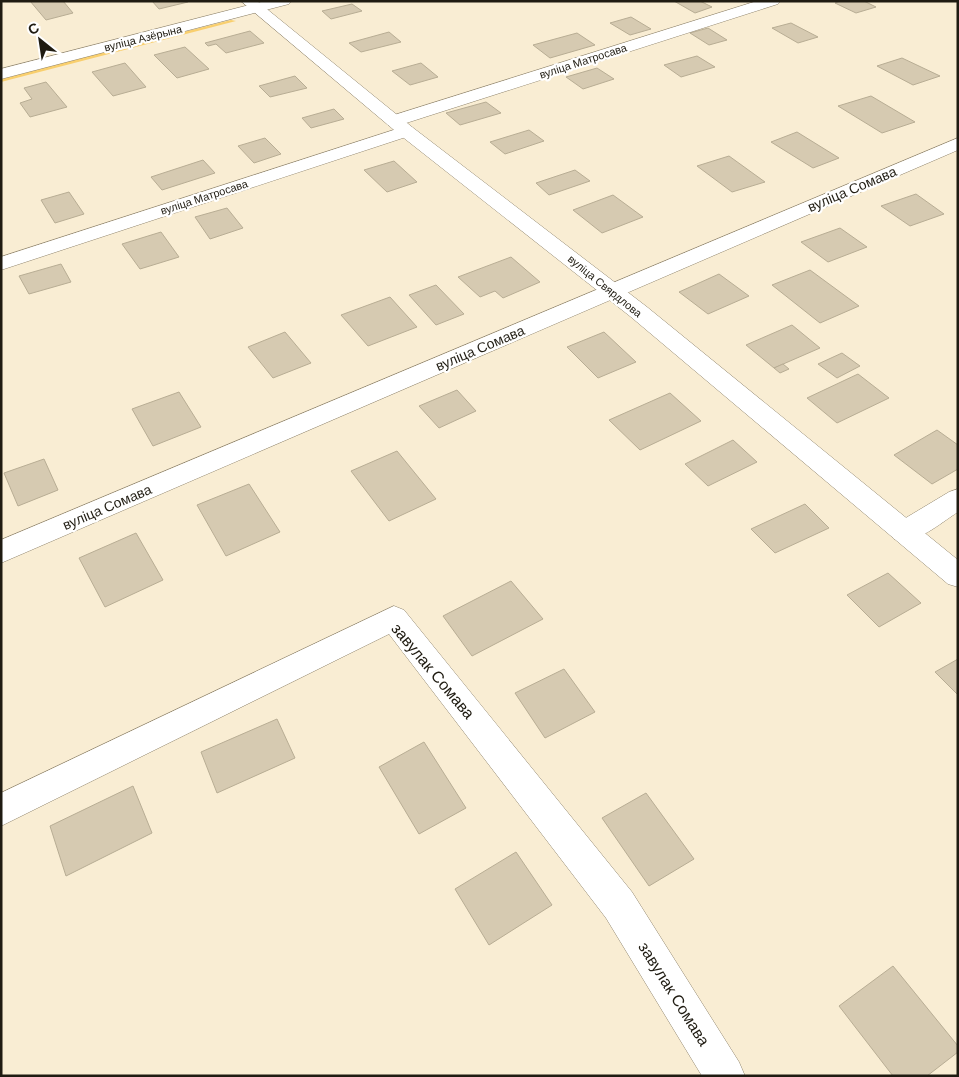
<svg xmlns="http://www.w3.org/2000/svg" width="959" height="1077" font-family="'DM Sans',sans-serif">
  <rect width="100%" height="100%" fill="#f9edd3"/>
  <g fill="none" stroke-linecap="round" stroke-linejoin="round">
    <polygon fill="#f9cf6e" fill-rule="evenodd" points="231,20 236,21 1,82 1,78"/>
  </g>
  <g fill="#d6cab1" stroke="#b8ad94">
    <polygon points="30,1 63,1 73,13 46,20"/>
    <polygon points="152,1 187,1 188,2 159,9"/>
    <polygon points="674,1 700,1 712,7 695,13"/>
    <polygon points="840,1 864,1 876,7 856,13 835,3"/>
    <polygon points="352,4 362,11 331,19 322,11"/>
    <polygon points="631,17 651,29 630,35 610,23"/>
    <polygon points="791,23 818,37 798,43 772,28"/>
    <polygon points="708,28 727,40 709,45 690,33"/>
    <polygon points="250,31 264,43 226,53 216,44 208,46 205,43"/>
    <polygon points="389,32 401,42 361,52 349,43"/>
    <polygon points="577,33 595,45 550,58 533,45"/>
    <polygon points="185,47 209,69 177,78 154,55"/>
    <polygon points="697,56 715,67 681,77 664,65"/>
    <polygon points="902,58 940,76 913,85 877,66"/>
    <polygon points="125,63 146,87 113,96 92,72"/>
    <polygon points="421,63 438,77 410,85 392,71"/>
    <polygon points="597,68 614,79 583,89 566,77"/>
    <polygon points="295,76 307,88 270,97 259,86"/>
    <polygon points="46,82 67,107 30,117 20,103 32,99 24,88"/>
    <polygon points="871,96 915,122 882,133 838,106"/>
    <polygon points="486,102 501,113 460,125 446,113"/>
    <polygon points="334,109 344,119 311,128 302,118"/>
    <polygon points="529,130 544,141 505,154 490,142"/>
    <polygon points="797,132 839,158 813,168 771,142"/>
    <polygon points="265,138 281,154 254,163 238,146"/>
    <polygon points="729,156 765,182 732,192 697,166"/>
    <polygon points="203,160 215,173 162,190 151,177"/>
    <polygon points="394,161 417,182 387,192 364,170"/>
    <polygon points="575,170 590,181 549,195 536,183"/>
    <polygon points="69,192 84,214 55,223 41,200"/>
    <polygon points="916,194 944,214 910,226 881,206"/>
    <polygon points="613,195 643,217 602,233 573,210"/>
    <polygon points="227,208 243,228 210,239 195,217"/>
    <polygon points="840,228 867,247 828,262 801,242"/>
    <polygon points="161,232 179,257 140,269 122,244"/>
    <polygon points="511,257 540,282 503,298 495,291 480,297 458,277"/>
    <polygon points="61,264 71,282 29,294 19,276"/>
    <polygon points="810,270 859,306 820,323 772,285"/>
    <polygon points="719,274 749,296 708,314 679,292"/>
    <polygon points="436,285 464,314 436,325 409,295"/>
    <polygon points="390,297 417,327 368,346 341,315"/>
    <polygon points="792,325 820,348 774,368 746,345"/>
    <polygon points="285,332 311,363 273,378 248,347"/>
    <polygon points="604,332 636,362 598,378 567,347"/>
    <polygon points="842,353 860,366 837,378 818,364"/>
    <polygon points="783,364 789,369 780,373 774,368"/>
    <polygon points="858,374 889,398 837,423 807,398"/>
    <polygon points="457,390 476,411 439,428 419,406"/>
    <polygon points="179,392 201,427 153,446 132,409"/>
    <polygon points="670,393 701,421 640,450 609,420"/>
    <polygon points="937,430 958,445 958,469 932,484 894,455"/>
    <polygon points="733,440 757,462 708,486 685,464"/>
    <polygon points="397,451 436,499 389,521 351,471"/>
    <polygon points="44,459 58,490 18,506 4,473"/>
    <polygon points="249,484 280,532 226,556 197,505"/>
    <polygon points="805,504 829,528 775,553 751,529"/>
    <polygon points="136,533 163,580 105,607 79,558"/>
    <polygon points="888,573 921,603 879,627 847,595"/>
    <polygon points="511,581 543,619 472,656 443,616"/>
    <polygon points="958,659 958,695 935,672"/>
    <polygon points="564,669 595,712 545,738 515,693"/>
    <polygon points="277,719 295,758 217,793 201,752"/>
    <polygon points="424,742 466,808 419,834 379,767"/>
    <polygon points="133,786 152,833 66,876 50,826"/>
    <polygon points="646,793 694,859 649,886 602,818"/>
    <polygon points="516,852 552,905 489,945 455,889"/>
    <polygon points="893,966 958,1046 958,1052 927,1076 893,1076 839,1006"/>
  </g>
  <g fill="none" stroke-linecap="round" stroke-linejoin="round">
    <g stroke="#90856e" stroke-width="1">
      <g id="minor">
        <polygon points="265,1 291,1 289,4 1,79 1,69"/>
        <polygon points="757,1 780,1 778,4 400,125 388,125 385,121 388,117"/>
        <polygon points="406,126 412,127 415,131 412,135 1,270 1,257"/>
        <polygon points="958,138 958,150 1,563 1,540"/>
        <path d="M 958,489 L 958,512 C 940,523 916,546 894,539 L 890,532 L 894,525 L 949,492 Z"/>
        <polygon points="394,606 404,610 632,892 739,1062 745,1076 702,1076 606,918 389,634 1,826 1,793"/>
      </g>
    </g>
    <g stroke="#90856e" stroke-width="1">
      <polygon id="major" points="241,1 257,1 412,127 647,307 958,560 958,587 948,584 631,317 400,135"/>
    </g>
    <use href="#minor" fill="#fff" fill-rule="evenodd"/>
    <use href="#major" fill="#fff" fill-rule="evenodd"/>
  </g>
  <g text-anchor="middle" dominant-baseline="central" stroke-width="4.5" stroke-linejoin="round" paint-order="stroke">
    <g font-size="11" fill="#1f1b11" stroke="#fff">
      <text transform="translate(143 38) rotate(-14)">вуліца Азёрына</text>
      <text transform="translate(583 61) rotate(-18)">вуліца Матросава</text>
      <text transform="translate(204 197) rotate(-18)">вуліца Матросава</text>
      <text transform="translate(605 286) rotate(39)">вуліца Свярдлова</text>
    </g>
    <g font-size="14" fill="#1f1b11" stroke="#fff">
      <text transform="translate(852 189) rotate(-23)">вуліца Сомава</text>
      <text transform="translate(480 348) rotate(-23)">вуліца Сомава</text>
      <text transform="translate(107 507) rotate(-23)">вуліца Сомава</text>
    </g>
    <g font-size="16" fill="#1f1b11" stroke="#fff">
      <text transform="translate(433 671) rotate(50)">завулак Сомава</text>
      <text transform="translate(674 994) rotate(58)">завулак Сомава</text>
    </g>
  </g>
  <rect width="959" height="1077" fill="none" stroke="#1f1b11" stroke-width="5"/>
  <g transform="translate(40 40) rotate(330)" stroke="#ffffff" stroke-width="4" paint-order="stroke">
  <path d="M0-4L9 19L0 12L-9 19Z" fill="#1f1b11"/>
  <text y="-8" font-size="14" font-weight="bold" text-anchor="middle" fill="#1f1b11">С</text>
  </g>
</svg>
